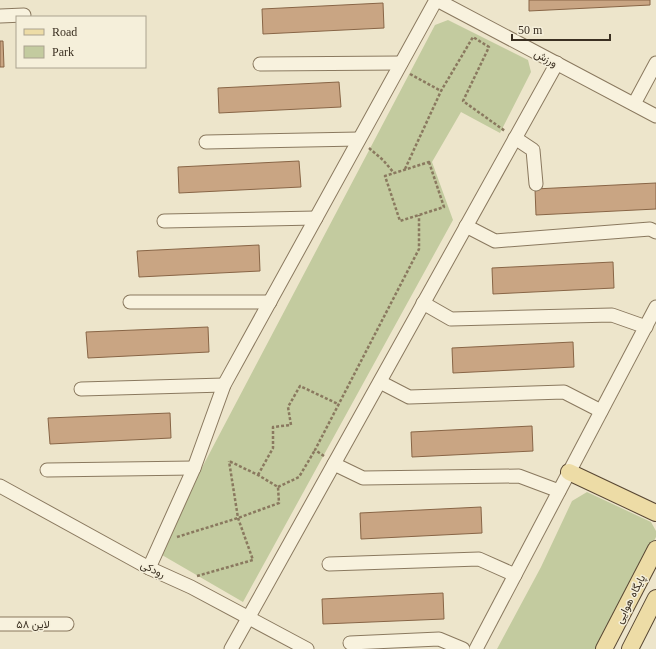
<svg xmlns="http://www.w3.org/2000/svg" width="656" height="649" font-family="'Times New Roman',Vazirmatn,serif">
  <rect width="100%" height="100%" fill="#ede5cb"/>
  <g fill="#c3cb9f">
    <polygon points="448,20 528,60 531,72 500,133 461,112 432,162 453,220 243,602 162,555 166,536 435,25"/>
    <polygon points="587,492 651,522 656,531 656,537 598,649 497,649 541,567 572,501"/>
  </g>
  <g fill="#c9a583" stroke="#886546">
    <polygon points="529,0 650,0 650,5 529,11"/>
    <polygon points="383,3 384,28 263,34 262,9"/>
    <polygon points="0,41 3,41 4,67 0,67"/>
    <polygon points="339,82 341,107 219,113 218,88"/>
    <polygon points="299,161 301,187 179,193 178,167"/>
    <polygon points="656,183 656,209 536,215 535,189"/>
    <polygon points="259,245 260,271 139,277 137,251"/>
    <polygon points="613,262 614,288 493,294 492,268"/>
    <polygon points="208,327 209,352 88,358 86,332"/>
    <polygon points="573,342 574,367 453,373 452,348"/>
    <polygon points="170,413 171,438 50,444 48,418"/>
    <polygon points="532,426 533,451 412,457 411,432"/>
    <polygon points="481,507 482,533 361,539 360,513"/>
    <polygon points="443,593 444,619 323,624 322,599"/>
  </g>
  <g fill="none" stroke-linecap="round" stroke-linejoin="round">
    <g stroke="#8a795f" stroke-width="15">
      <g id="minor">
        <polyline points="437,0 656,116"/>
        <polyline points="0,16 24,15"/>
        <polyline points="260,64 401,63"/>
        <polyline points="634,104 656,63"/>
        <polyline points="515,138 533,150 536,184"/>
        <polyline points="206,142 359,139"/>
        <polyline points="164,221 316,218"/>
        <polyline points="466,226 495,241 650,229 656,232"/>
        <polyline points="130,302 270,302"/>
        <polyline points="423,303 451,319 612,315 646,327"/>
        <polyline points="380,382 409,397 564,392 601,411"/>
        <polyline points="81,389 224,385"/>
        <polyline points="334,464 363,478 519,476 559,491"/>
        <polyline points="47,470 194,468"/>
        <polyline points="0,486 149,568 191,587 307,649"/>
        <polyline points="329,564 479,559 515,575"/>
        <polyline points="149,568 194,468 224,385 436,0"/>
        <polyline points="0,624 67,624"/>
        <polyline points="350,643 439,639 463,649"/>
        <polyline points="231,649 557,63"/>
        <polyline points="476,649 656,307"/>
      </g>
    </g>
    <g stroke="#584733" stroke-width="18">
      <g id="major">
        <polyline points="569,472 656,513"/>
        <polyline points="604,649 656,549"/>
        <polyline points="630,649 656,598"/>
      </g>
    </g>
    <g stroke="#8a795f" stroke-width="2.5" stroke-dasharray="3 2" stroke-linecap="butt">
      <polyline points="410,74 441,91"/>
      <polyline points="369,148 383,160 394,173"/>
      <polygon points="429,162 444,207 400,221 385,176"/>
      <polyline points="405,169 441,91 473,37 489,47 463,101 505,131"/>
      <polyline points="324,456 315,450 419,249 419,215"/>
      <polyline points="258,475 273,448 273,427 291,425 288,407 300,386 338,404"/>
      <polyline points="278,487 299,477 315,450"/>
      <polyline points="177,537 238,518 279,503 278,487 258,475 229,461"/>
      <polyline points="197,576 253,560 238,518 229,461"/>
    </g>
    <use href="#minor" stroke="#f8f2de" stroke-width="13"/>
    <use href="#major" stroke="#eddca6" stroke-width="16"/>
  </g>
  <g text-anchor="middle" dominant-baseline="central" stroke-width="3" stroke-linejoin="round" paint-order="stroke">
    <g font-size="11" fill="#3b3022" stroke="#f5efda">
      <text transform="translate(546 58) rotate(28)">ورزش</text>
      <text transform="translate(153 569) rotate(26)">رودکی</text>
      <text transform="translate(630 599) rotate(-63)">پایگاه هوایی</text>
      <text x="33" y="624">لاین ۵۸</text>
    </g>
  </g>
  <rect x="16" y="16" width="130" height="52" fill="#f5efda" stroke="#aba390"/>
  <rect x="24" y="29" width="20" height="6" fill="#eddca6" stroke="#aba390"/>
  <text x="52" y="36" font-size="12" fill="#3b3022">Road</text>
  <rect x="24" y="46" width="20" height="12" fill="#c3cb9f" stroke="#aba390"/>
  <text x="52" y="56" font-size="12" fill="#3b3022">Park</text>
  <path d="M512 34v6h98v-6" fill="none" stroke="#3b3022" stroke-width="2"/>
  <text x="518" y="34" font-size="12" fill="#3b3022" stroke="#f5efda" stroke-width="3" paint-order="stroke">50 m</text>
</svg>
